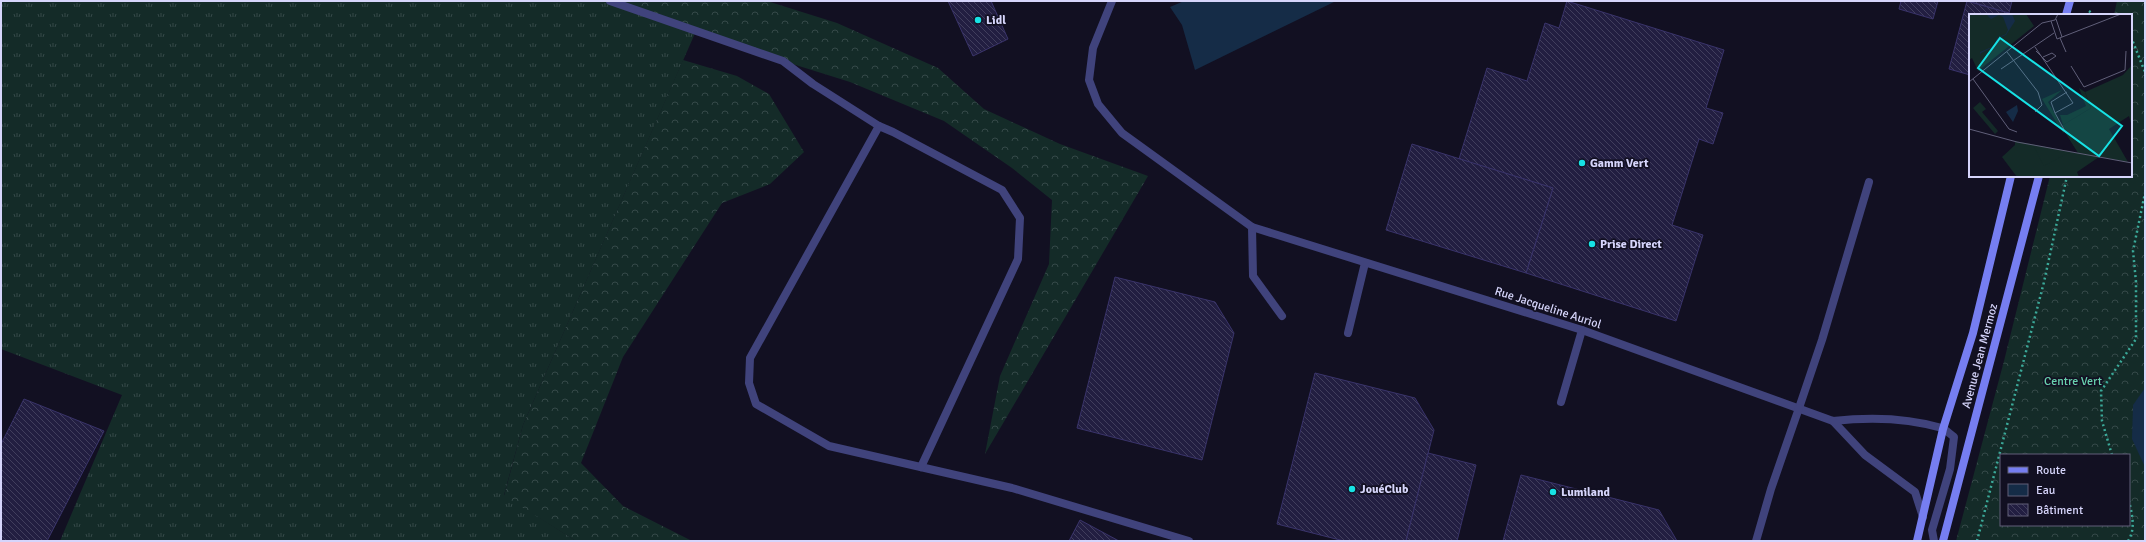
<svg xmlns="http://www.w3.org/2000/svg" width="2146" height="542" font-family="Signika,sans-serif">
  <defs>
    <pattern id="grass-tufts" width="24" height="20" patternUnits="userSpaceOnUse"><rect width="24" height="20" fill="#142b28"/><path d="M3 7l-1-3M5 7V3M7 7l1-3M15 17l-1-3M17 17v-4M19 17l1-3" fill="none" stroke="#354948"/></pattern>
    <pattern id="forest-crowns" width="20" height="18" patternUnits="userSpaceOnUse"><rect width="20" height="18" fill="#142b28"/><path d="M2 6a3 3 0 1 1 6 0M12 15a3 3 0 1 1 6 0" fill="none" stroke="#354948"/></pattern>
    <pattern id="building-back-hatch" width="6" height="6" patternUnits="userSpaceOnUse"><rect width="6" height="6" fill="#221e41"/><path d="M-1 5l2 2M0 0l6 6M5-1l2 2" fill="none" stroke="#413e5d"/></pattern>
  </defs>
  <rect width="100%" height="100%" fill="#121022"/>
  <polygon fill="url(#grass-tufts)" points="1,1 610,1 696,31 523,425 504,495 576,541 60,541 122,395 1,349"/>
  <g fill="url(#forest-crowns)" fill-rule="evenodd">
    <polygon points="618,1 767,1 837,23 938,68 984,109 1060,144 1148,176 985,454 1000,376 1049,264 1052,200 1012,168 944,121 850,82 783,61"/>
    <path d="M 2117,1 L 2145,1 L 2145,541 L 1956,541 L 2004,361 L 2050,176 L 2131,176 L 2131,15 L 2114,15 ZM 2001,455 L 2129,455 L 2129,525 L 2001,525 Z"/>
    <polygon points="683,60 737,76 769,94 804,152 770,184 722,203 623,357 581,463 623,506 692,541 576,541 504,496 523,425"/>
  </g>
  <g fill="#152c47">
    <polygon points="1184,1 1336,1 1195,70 1182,25 1170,7"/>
    <polygon points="2145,388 2145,467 2132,439 2133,405"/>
  </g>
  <g fill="url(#building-back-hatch)" stroke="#39336a">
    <polygon points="948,1 991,1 1008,39 973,56"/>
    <polygon points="1567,1 1724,50 1706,108 1723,113 1713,144 1699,139 1672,225 1703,235 1676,321 1526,273 1553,188 1459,159 1487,68 1527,81 1545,23 1559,28"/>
    <polygon points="1901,1 1938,1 1933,19 1899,9"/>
    <polygon points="1967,1 2009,13 2008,15 1970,15 1970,75 1949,69"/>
    <polygon points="1968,1 2012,1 2009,13"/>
    <polygon points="1412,144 1553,188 1526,273 1386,230"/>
    <polygon points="1115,277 1215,302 1234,333 1202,460 1077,428"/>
    <polygon points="1315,373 1415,398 1434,430 1406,541 1344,541 1277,524"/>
    <polygon points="24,399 104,431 47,541 1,541 1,444"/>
    <polygon points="1428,453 1476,465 1457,541 1406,541"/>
    <polygon points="1521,475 1659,510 1677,541 1503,541"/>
    <polygon points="1080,520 1119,541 1069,541"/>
  </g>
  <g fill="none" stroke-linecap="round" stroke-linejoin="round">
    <g stroke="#3ba999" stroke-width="2.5" stroke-dasharray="2 3" stroke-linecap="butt">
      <polyline points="2089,11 2094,15"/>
      <polyline points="2131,37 2145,72"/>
      <polyline points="2112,455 2102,421 2101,391 2136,339 2136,282 2133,251 2145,193"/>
      <polyline points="1977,541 2044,282 2067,176"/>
      <path d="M 2128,541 C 2136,529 2132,514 2129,501"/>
    </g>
    <g stroke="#40437c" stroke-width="8">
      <polyline points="610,1 783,61 813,84 879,126 750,358 749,383 756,404 829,446 1012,488 1189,541"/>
      <polyline points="1112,1 1093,48 1089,80 1098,104 1122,133 1252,227 1253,276 1282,316"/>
      <polyline points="879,126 893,132 1002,190 1020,218 1018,259 921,467"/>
      <polyline points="1348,333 1365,263"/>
      <polyline points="1561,402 1582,330"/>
      <polyline points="1799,408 1822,340 1869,182"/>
    </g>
    <g stroke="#40437c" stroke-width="8">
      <path d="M 1252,227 L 1582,330 L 1833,421 C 1868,417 1908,418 1942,428 C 1946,430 1950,434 1954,437 L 1950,469 L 1932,530 L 1934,541"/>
      <polyline points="1833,421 1865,455 1915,492 1923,517"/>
      <polyline points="1756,541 1771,489 1799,408"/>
    </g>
    <g stroke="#767ef1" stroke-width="8">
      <polyline points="2066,15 2070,1"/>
      <polyline points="1917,541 1943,429 1973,333 2011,176"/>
      <polyline points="1943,541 2039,176"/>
    </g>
  </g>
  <g fill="#17e2e5" stroke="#121022" stroke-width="1.5">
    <circle cx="978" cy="20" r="4"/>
    <circle cx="1582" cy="163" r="4"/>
    <circle cx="1592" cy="244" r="4"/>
    <circle cx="1352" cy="489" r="4"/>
    <circle cx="1553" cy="492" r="4"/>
  </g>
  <g text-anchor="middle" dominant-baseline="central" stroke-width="3.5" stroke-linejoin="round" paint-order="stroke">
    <g font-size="12" font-weight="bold" fill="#d6d5fb" stroke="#121022" text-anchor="start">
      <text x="986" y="20">Lidl</text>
      <text x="1590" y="163">Gamm Vert</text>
      <text x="1600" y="244">Prise Direct</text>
      <text x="1360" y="489">JouéClub</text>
      <text x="1561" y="492">Lumiland</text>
    </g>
    <g font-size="12" fill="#d6d5fb" stroke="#121022">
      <text transform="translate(1548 308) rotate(18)">Rue Jacqueline Auriol</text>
      <text transform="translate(1980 356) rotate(-75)">Avenue Jean Mermoz</text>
    </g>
    <g font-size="12" fill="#69d3af" stroke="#121022">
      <text x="2073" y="381">Centre Vert</text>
    </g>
  </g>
  <g transform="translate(1969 14)">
    <rect width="163" height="163" fill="#121022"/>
    <path d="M 163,37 L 163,113 L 160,102 L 140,115 L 159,148 L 130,143 L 108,158 L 110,163 L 48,163 L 33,143 L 46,131 L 46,127 L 109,139 L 92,112 L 122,94 L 116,78 L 154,61 L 162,52 ZM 11,88 L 17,95 L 13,98 L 29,117 L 26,120 L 4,94 Z" fill="#142b28"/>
    <path d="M 0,0 L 57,0 L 65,12 L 9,57 L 3,44 L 0,46 ZM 110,74 L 116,78 L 122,94 L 94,111 L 91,101 L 98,101 L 117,92 ZM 93,76 L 79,88 L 96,117 L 94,119 L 73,85 ZM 64,131 L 101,138 L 75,152 Z" fill="#142b28"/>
    <path d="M 17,0 L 43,0 L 46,7 L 37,21 L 29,24 L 28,30 L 26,32 L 12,39 L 12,42 L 11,38 L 25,32 L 28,24 L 37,20 L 39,16 L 34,3 L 30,1 L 22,5 ZM 48,91 L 49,97 L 44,108 L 37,98 Z" fill="#152c47"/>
    <path fill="none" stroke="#605f79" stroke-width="1" d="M 87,5 L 93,23M 82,7 L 88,25 L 152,0M 91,24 L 97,38M 66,33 L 104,89 L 86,99 L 97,119M 67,37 L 78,48 L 87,42 L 83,39 L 74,43M 38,38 L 69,78 L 73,91 L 66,98M 102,52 L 115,73 L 156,56 L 157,37M 32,55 L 85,19M 4,65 L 40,115 L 48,118M 0,68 L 73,9 L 86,6 L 89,0M 86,99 L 82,88 L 98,78M 0,115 L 48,128 L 163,149"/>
    <path fill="#17e2e5" fill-opacity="0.15" stroke="#17e2e5" stroke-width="2" d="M 31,24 L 153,112 L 130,142 L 9,54 Z"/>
    <rect width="163" height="163" fill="none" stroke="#d6d5fb" stroke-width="2"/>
  </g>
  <rect width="2146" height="542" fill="none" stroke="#d6d5fb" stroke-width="4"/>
  <rect x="2000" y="454" width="130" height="72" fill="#121022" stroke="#605f79"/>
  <rect x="2008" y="467" width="20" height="6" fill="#767ef1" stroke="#605f79"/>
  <text x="2036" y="474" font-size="12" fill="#d6d5fb">Route</text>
  <rect x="2008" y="484" width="20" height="12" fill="#152c47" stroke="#605f79"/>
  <text x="2036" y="494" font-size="12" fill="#d6d5fb">Eau</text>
  <rect x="2008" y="504" width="20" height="12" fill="url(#building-back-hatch)" stroke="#605f79"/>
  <text x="2036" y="514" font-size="12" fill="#d6d5fb">Bâtiment</text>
</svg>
